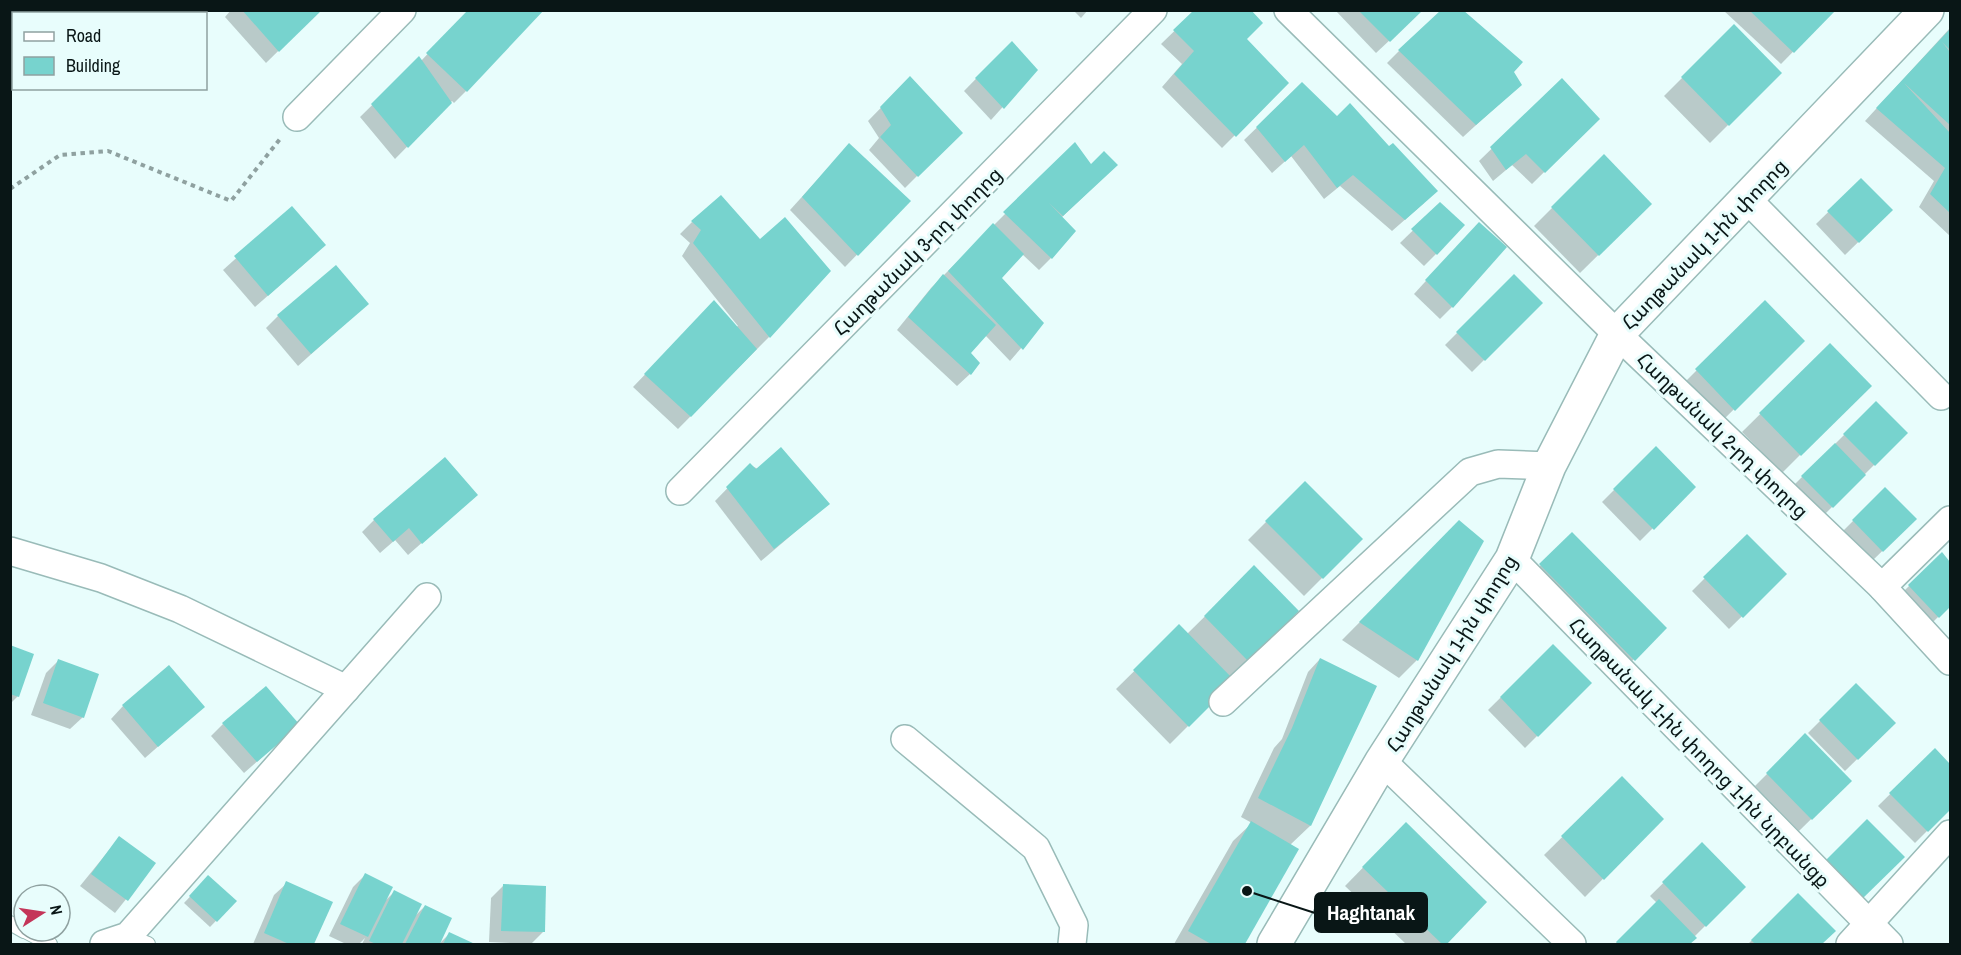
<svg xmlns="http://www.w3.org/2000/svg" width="1961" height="955" font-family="'Archivo Narrow','Noto Sans Armenian',sans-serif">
  <rect width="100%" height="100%" fill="#e8fdfc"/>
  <g fill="#0003">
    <polygon points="231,10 320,10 266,63 225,17"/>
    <polygon points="469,10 542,10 466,91 454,103 452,101 395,159 360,117 419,59 421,61"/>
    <polygon points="1073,10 1088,10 1081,18"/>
    <polygon points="1196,10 1245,39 1287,83 1222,148 1162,87 1182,64 1161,44"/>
    <polygon points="1335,10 1422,10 1376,53"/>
    <polygon points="1723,10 1834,10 1781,64"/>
    <polygon points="1734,26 1780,73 1710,143 1664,96"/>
    <polygon points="1950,28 1950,236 1919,207 1934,181 1865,121"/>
    <polygon points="1011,43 1036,70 991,120 964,91"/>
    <polygon points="1399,51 1512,72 1520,85 1463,137 1387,63"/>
    <polygon points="910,78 960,133 905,188 869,150 879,138 868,121"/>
    <polygon points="1562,80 1598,119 1532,184 1512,165 1493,181 1479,161"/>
    <polygon points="1302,84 1424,203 1392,231 1340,186 1324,199 1291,156 1272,173 1244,140"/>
    <polygon points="1075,144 1091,166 1104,177 1061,218 1051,258 1039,270 1022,254 1000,278 1042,324 1010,361 985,335 969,353 970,374 957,386 897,330 931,288"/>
    <polygon points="849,145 909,201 845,267 790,210"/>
    <polygon points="1604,156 1650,204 1580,273 1534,226"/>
    <polygon points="1861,180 1891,210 1845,255 1816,224"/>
    <polygon points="1440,204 1436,254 1424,266 1400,243"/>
    <polygon points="292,208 312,257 255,307 223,270"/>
    <polygon points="692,222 760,241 829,271 769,337 678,429 633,387 702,315 736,327 738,326 682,256 690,243 680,234"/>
    <polygon points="1467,236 1452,307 1440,319 1414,294"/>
    <polygon points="1514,276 1541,303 1472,372 1445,345"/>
    <polygon points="1765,302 1803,341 1716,427 1678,389"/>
    <polygon points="367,304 298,366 266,328 278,316"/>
    <polygon points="1830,345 1869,386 1782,473 1742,432"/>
    <polygon points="1876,403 1906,433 1820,519 1790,489"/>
    <polygon points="1656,448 1694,487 1640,541 1602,502"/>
    <polygon points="750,465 828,504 761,561 715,501"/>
    <polygon points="1305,483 1361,539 1304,596 1248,540"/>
    <polygon points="1885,489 1915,519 1870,563 1841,533"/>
    <polygon points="476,495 408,555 395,540 380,553 362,532 374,520"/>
    <polygon points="1459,522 1482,542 1417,660 1399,678 1342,640"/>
    <polygon points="1572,534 1665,628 1615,678 1522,584"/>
    <polygon points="1747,536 1785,574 1729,629 1692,591"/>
    <polygon points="1941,554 1950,564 1950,605 1926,629 1897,598"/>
    <polygon points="1254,568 1297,611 1230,678 1233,681 1170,744 1116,689 1179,627 1187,634"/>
    <polygon points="1553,646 1590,683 1525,748 1488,710"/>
    <polygon points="10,647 18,696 10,704"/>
    <polygon points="1320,659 1342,755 1310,826 1290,845 1297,849 1243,944 1174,944 1233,841 1252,823 1241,817 1274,748 1282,739 1308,672"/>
    <polygon points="58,661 83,717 70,729 31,715 46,673"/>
    <polygon points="1856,685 1894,723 1845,771 1808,733"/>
    <polygon points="123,706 203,707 145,758 111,719"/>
    <polygon points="223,724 285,737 244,773 211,736"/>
    <polygon points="1805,736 1850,781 1799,831 1755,786"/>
    <polygon points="1935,750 1950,766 1950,808 1915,843 1878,806"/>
    <polygon points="1622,778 1662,819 1585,897 1544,855"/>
    <polygon points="119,838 154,864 115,913 80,886"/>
    <polygon points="1388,842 1485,902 1445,944 1406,944 1345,886"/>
    <polygon points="1702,845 1744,887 1687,944 1615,944 1657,903 1650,896"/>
    <polygon points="365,875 384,902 394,892 414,917 425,906 439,944 449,934 471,944 362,944 365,938 359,944 346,944 329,936 353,887"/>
    <polygon points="203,883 235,901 210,927 184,903"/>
    <polygon points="287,883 331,903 312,944 253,944 274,895"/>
    <polygon points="503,886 544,931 531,944 489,942 491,898"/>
    <polygon points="1798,895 1834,931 1820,944 1748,944"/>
  </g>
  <g fill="#77d3ce">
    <polygon points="242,10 322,10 279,52"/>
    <polygon points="468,10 544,10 467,92 426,53"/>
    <polygon points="1194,10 1251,10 1263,23 1247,39 1289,83 1236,137 1174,74 1194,51 1173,30"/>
    <polygon points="1358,10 1423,10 1390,42"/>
    <polygon points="1441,10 1463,10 1523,62 1514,72 1522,85 1476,125 1398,50"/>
    <polygon points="1749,10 1836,10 1794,53"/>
    <polygon points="1734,24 1782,73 1729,126 1681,77"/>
    <polygon points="1950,29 1950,50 1942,42 1950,52 1950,125 1904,83 1950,133 1950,213 1930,194 1945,168 1876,108"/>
    <polygon points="1012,41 1038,70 1004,109 975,78"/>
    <polygon points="419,56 452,103 408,148 371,104"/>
    <polygon points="910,76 963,133 918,177 880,137 891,125 880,107"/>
    <polygon points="1562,78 1600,119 1545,173 1526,154 1506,170 1490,147"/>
    <polygon points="1302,82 1337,116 1350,103 1389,146 1393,143 1438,191 1405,220 1353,175 1337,188 1304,145 1285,162 1256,127"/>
    <polygon points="1075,142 1091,164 1104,151 1118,165 1063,216 1049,203 1076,231 1052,259 1003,212"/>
    <polygon points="849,143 911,201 858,256 802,197"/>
    <polygon points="1604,154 1652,204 1599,256 1551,207"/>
    <polygon points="1861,178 1893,210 1859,243 1827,211"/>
    <polygon points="721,195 760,239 785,217 831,271 770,338 693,243 701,230 691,221"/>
    <polygon points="1440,202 1465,225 1437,255 1411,229"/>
    <polygon points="292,206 326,245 268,296 234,256"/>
    <polygon points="1479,222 1507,247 1453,308 1425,280"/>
    <polygon points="993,223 1024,254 1002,278 1044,323 1023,350 948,271"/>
    <polygon points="336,265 369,304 311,354 277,315"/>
    <polygon points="943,274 996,325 971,353 980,363 971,375 908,317"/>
    <polygon points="1514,274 1543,303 1485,361 1456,332"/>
    <polygon points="714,300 757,349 691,417 644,374"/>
    <polygon points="1765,300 1805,341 1735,411 1695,369"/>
    <polygon points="1830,343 1872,386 1801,456 1759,413"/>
    <polygon points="1876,401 1908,433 1875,466 1843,434"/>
    <polygon points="1835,443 1866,475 1833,508 1801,476"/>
    <polygon points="1656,446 1696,487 1654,530 1613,489"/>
    <polygon points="781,447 830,504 774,549 726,487 750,463 756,469"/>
    <polygon points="445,457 478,495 422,544 409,528 393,542 373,519"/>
    <polygon points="1305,481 1363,539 1323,579 1265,521"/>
    <polygon points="1885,487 1917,519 1883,552 1852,520"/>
    <polygon points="1459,520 1484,541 1418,661 1359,622"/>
    <polygon points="1572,532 1667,628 1635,661 1539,564"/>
    <polygon points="1747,534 1787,574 1743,618 1703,577"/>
    <polygon points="1942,552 1950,562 1950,607 1939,618 1908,585"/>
    <polygon points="1254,565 1299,611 1248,661 1204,616"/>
    <polygon points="1179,624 1235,681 1189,727 1133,670"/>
    <polygon points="1553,644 1592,683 1538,737 1500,697"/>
    <polygon points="10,645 34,654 19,697 10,694"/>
    <polygon points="1320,658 1377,686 1311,826 1258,798 1292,728"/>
    <polygon points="58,659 99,674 84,718 43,703"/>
    <polygon points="169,665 205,707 158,747 122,705"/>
    <polygon points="1856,683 1896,723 1858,760 1819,720"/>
    <polygon points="266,686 300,725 257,762 222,723"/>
    <polygon points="1805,733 1852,781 1812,820 1766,773"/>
    <polygon points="1935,748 1950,764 1950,810 1928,832 1889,793"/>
    <polygon points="1622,776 1664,819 1604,880 1561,836"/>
    <polygon points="1867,819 1905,857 1860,901 1823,863"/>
    <polygon points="1251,821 1299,849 1245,944 1211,944 1188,931"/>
    <polygon points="1406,822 1487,902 1447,944 1442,944 1362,867"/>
    <polygon points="119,836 156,863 128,901 91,874"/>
    <polygon points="1702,842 1746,887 1706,927 1662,882"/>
    <polygon points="365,873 393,887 368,937 340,924"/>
    <polygon points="208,875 237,901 217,922 189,896"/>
    <polygon points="286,881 333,902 314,944 289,944 264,933"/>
    <polygon points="503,884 546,886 545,932 501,931"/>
    <polygon points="394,890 422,904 402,944 376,944 369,941"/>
    <polygon points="1798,893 1836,931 1822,944 1755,944 1751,940"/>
    <polygon points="1659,899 1697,938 1690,944 1618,944 1616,942"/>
    <polygon points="425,905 452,918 440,944 405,944"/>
    <polygon points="449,932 475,944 443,944"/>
  </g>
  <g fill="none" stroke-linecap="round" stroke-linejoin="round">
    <g stroke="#99bbb8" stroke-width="16">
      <g id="service">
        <polyline points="10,923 24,931"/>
        <polyline points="25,931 50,944"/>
        <polyline points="128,936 148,944"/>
      </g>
    </g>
    <g stroke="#99bbb8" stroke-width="30">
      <g id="minor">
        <polyline points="1288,10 1617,334 1882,587 1950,661"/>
        <polyline points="297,117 402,10"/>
        <polyline points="1748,200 1941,396"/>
        <polyline points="680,491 1153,10"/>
        <polyline points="10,551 101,578 180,609 346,689"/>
        <polyline points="1512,559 1889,944"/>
        <polyline points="1882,587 1950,520"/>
        <polyline points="1223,702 1470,472 1498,464 1549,466"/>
        <polyline points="905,739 1036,848 1074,925 1072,944"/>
        <polyline points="1382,761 1572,944"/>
        <polyline points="104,944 128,936 427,597"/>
        <polyline points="1850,944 1950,834"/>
      </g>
    </g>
    <g stroke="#99bbb8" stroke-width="36">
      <polyline id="secondary" points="1274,944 1382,761 1512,559 1549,466 1617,334 1927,10"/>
    </g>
    <polyline stroke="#8fa1a0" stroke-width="4" stroke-dasharray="4.5 4.5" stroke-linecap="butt" points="10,189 60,155 108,151 231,201 280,139"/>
    <use href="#service" stroke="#fff" stroke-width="14"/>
    <use href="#minor" stroke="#fff" stroke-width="27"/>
    <use href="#secondary" stroke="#fff" stroke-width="33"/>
  </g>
  <g text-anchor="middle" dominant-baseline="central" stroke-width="6" stroke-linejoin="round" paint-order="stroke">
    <g font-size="20" fill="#091616" stroke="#e8fdfc">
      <text transform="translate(1704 244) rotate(-46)">Հաղթանակ 1-ին փողոց</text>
      <text transform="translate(917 251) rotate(-45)">Հաղթանակ 3-րդ փողոց</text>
      <text transform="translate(1723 435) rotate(44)">Հաղթանակ 2-րդ փողոց</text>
      <text transform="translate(1451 653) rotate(-58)">Հաղթանակ 1-ին փողոց</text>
      <text transform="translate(1700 752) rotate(46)">Հաղթանակ 1-ին փողոց 1-ին նրբանցք</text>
    </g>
  </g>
  <path fill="none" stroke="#091616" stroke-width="2" d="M1247 891L1315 913"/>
  <circle fill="#091616" stroke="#e8fdfc" stroke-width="2" cx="1247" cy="891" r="6"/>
  <rect fill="#091616" stroke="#091616" stroke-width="2" x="1315" y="893" width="112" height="39" rx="6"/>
  <g font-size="21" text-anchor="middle" font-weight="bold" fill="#fff">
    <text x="1371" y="920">Haghtanak</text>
  </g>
  <rect width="1961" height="955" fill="none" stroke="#091616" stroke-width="24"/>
  <rect x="12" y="12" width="195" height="78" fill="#e8fdfc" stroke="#8fa1a0" stroke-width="1.5"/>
  <rect x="24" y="32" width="30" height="9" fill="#ffffff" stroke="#8fa1a0" stroke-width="1.5"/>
  <text x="66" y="42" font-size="18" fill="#091616">Road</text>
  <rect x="24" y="57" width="30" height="18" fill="#77d3ce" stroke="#8fa1a0" stroke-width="1.5"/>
  <text x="66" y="72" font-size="18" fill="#091616">Building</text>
  <g transform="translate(42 913) rotate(78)"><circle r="28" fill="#e8fdfc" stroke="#8fa1a0" stroke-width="1.5"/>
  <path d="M0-4.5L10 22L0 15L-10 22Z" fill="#c43559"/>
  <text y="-9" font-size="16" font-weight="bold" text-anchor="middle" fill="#091616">N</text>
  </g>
</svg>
